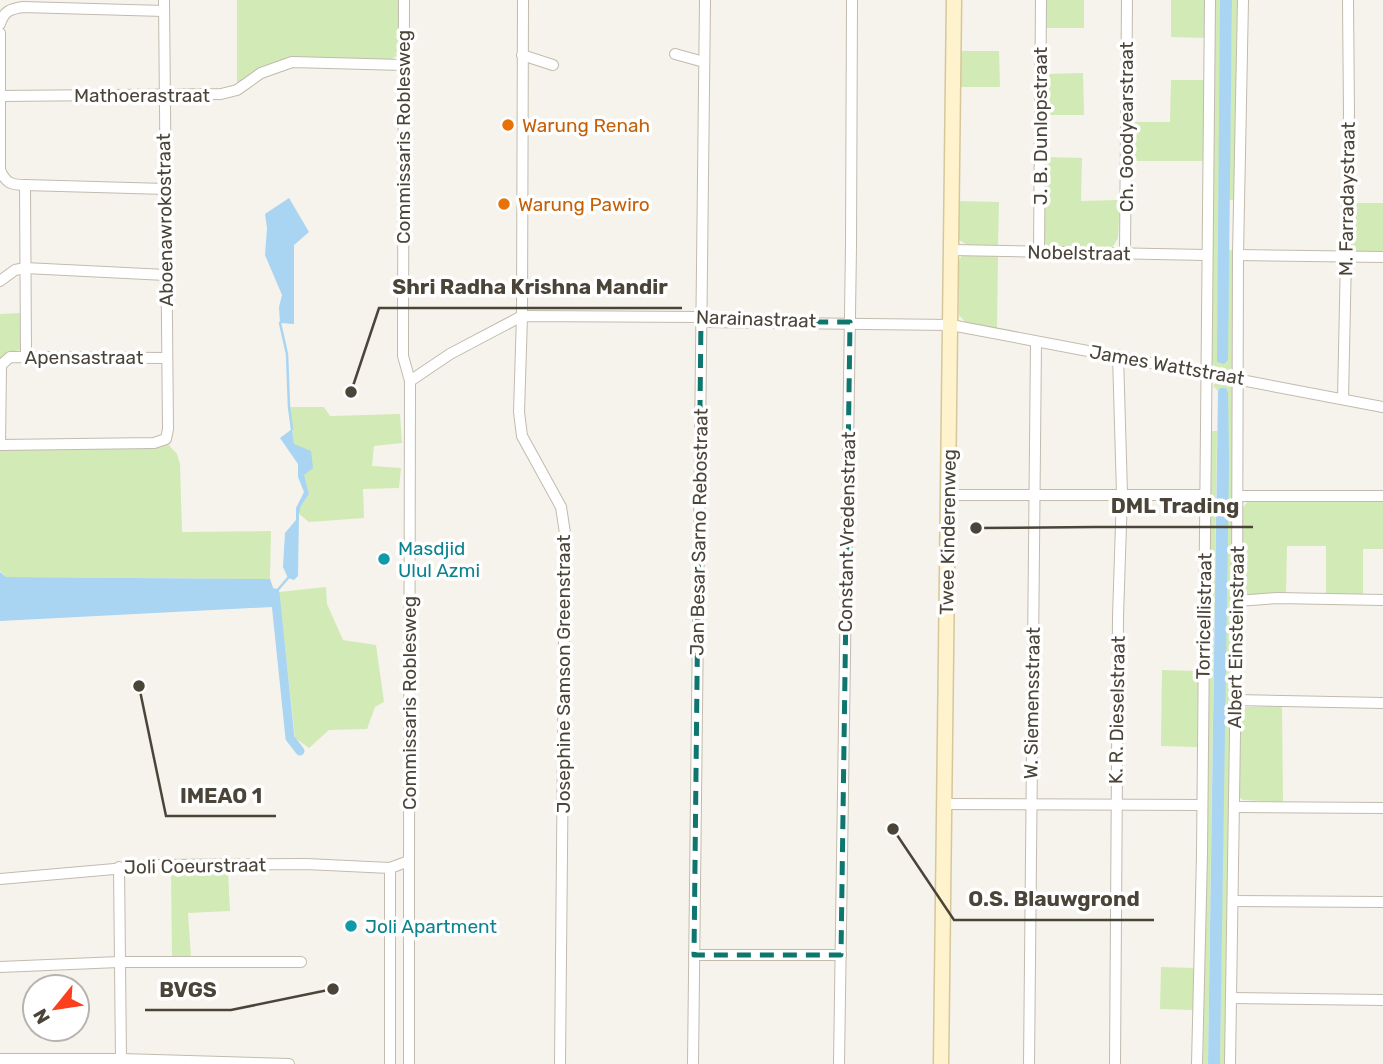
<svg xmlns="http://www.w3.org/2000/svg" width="1383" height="1064" font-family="Rubik,sans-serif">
  <rect width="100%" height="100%" fill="#f6f3ec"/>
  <g fill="#d2eab5">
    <polygon points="237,0 400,0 399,54 389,61 287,59 237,84"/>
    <rect x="1044" y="0" width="40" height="28"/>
    <polygon points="1171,0 1207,0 1207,38 1171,37"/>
    <path d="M 1215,0 L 1220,0 L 1220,131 L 1227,275 L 1228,250 L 1234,250 L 1233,367 C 1224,375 1213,369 1210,358 Z"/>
    <polygon points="1232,0 1237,0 1236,200 1229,200"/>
    <polygon points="960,51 999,51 1000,87 960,87"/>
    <polygon points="1083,73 1084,115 1046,115 1045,74"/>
    <polygon points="1171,80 1205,80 1204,161 1130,161 1131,122 1170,122"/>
    <polygon points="1045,157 1082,158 1081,201 1120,200 1118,238 1112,248 1052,248 1044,243"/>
    <polygon points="959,201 999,202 998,246 969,246 959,240"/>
    <polygon points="1349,203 1383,203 1383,252 1358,252 1348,243"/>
    <polygon points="968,254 998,254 997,329 966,323 959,315 958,263 962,255"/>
    <polygon points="22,313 21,350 9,352 0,358 0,314"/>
    <polygon points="1217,381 1226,381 1235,390 1225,1064 1220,1064 1228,392 1226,388 1220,388 1218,391 1213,386"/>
    <polygon points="289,407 324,407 330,416 400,414 402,443 374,446 372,466 401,468 399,488 363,489 364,518 309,522 299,514 301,506 309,494 294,444"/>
    <polygon points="1211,431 1217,431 1208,1064 1203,1064"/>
    <polygon points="165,441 177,454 180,464 182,532 271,531 270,579 6,577 0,571 0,447 150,448 158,446"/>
    <polygon points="1383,500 1383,549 1363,549 1363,595 1326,595 1326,546 1287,546 1286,594 1249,596 1241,587 1242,509 1248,501"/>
    <polygon points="326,587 327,604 343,640 376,645 384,702 375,707 367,729 329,730 309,748 295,738 279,592"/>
    <polygon points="1162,670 1198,671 1197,747 1161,746"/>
    <polygon points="1282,706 1283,802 1243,800 1239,797 1237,791 1239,713 1245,707"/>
    <polygon points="171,872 228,872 230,911 188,913 191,958 172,959"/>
    <polygon points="1161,967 1194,968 1193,1010 1160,1009"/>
  </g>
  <g fill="#a9d4f2">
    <polygon points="1220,0 1232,0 1228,360 1224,364 1217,362 1217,359"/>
    <polygon points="289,198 309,232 294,245 294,324 280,323 279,307 282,295 265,255 267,228 265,214"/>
    <polygon points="1220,388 1226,388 1228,392 1229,463 1220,1064 1208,1064 1218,391"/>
    <polygon points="292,429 294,444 311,451 313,468 304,475 309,494 301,506 299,514 298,576 294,580 288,578 283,567 285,533 296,520 296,508 304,492 298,477 298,464 280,438"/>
    <polygon points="0,572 6,577 270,579 275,593 272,607 0,621"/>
  </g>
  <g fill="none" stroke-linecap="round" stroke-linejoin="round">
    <g stroke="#a9d4f2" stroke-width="2.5">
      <polyline points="280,323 287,354 289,407 292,429"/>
      <polyline points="275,593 288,578"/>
    </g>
    <polyline stroke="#a9d4f2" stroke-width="9" points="264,593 275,593 290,738 300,751"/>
    <g stroke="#c2bbae" stroke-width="12">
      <g id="street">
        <polyline points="523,0 522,316 519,412 522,436 561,507 565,533 560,1064"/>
        <path d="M 0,24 C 4,11 10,9 23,7 L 164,11"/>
        <path d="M 0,33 L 0,170 C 6,183 11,185 25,185 L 166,189"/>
        <polyline points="675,54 704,62"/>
        <polyline points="522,55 553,65"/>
        <polyline points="0,96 221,94 237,90 261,73 292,62 403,65"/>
        <polyline points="25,185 26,356"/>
        <polyline points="953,250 1206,255"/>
        <polyline points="1039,252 1041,0"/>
        <polyline points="1125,254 1127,0"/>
        <polyline points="1238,255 1383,257"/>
        <polyline points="0,281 15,270 25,268 166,275"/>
        <polyline points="410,381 450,354 522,316 701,317 707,322 951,325 1383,407"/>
        <polyline points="1343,399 1349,113 1348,0"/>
        <polyline points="0,445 154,443 166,439 168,429 164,0"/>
        <polyline points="0,445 1,365 10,357 166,358"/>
        <polyline points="948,495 1205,495"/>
        <polyline points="1238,496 1383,496"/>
        <polyline points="1237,601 1277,598 1383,600"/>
        <polyline points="1235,700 1383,703"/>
        <polyline points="944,804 1202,805"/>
        <polyline points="1234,807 1383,808"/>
        <polyline points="119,867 121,1059"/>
        <polyline points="0,879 160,865 306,864 390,868"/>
        <polyline points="1233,901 1383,902"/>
        <polyline points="694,955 841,955"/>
        <polyline points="0,967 119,962 301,962"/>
        <polyline points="1231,998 1383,1000"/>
        <polyline points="0,1059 121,1059 289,1064"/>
        <polyline points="390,1064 390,868 409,861 410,381 403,356 403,326 404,0"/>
        <polyline points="409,1064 409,861"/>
        <polyline points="693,1064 705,0"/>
        <polyline points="839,1064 851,246 852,0"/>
        <polyline points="1029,1064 1036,342"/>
        <polyline points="1115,1064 1118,617 1122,494 1118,355"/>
        <polyline points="1197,1064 1202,854 1210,0"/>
        <polyline points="1230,1064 1237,601 1238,255 1243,0"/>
      </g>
    </g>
    <g stroke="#d6c79b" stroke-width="17">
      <polyline id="secondary" points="941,1064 954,0"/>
    </g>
    <use href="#street" stroke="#fff" stroke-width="10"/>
    <use href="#secondary" stroke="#fff3cd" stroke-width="14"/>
  </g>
  <path fill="none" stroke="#0f766e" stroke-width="5" stroke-dasharray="14 9" stroke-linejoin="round" d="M 701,317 L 707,322 L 850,322 L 841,955 L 694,955 Z"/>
  <g fill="#e8710a" stroke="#fff" stroke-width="2.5">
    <circle cx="508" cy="125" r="7"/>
    <circle cx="504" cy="204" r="7"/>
  </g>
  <g fill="#0f9aa8" stroke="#fff" stroke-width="2.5">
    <circle cx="384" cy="559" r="7"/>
    <circle cx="351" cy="926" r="7"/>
  </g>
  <g text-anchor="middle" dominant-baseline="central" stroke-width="7" stroke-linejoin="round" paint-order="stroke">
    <g font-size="19" fill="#4b4439" stroke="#fff">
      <text x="142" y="95">Mathoerastraat</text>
      <text transform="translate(1040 126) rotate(-90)">J. B. Dunlopstraat</text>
      <text transform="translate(1126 127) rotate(-90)">Ch. Goodyearstraat</text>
      <text transform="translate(403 137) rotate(-90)">Commissaris Roblesweg</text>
      <text transform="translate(1347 199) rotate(-89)">M. Farradaystraat</text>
      <text transform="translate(165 220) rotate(-91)">Aboenawrokostraat</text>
      <text transform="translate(1079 253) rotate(1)">Nobelstraat</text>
      <text transform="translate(756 319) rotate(2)">Narainastraat</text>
      <text x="84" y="357">Apensastraat</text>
      <text transform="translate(1167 365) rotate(10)">James Wattstraat</text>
      <text transform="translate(699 532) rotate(-89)">Jan Besar Sarno Rebostraat</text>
      <text transform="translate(847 532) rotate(-89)">Constant Vredenstraat</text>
      <text transform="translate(948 532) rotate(-89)">Twee Kinderenweg</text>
      <text transform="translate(1204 616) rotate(-89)">Torricellistraat</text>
      <text transform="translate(1236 637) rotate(-89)">Albert Einsteinstraat</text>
      <text transform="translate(563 674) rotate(-90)">Josephine Samson Greenstraat</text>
      <text transform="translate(409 703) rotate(-90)">Commissaris Roblesweg</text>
      <text transform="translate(1032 703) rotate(-89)">W. Siemensstraat</text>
      <text transform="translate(1117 710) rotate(-89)">K. R. Dieselstraat</text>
      <text transform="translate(195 866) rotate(-1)">Joli Coeurstraat</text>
    </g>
    <g font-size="19" fill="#c56008" stroke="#fff" text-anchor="start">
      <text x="522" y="125">Warung Renah</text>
      <text x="518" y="204">Warung Pawiro</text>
    </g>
    <g font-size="19" fill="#0d838f" stroke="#fff" text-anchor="start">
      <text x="398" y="548">Masdjid<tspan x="398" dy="22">Ulul Azmi</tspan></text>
      <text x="365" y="926">Joli Apartment</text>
    </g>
  </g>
  <path fill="none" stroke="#4b4439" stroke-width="2.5" d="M351 392L379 308H682M976 528L1096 527H1253M139 686L166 816H276M893 829L954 920H1154M333 989L231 1010H145"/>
  <g fill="#4b4439" stroke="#fff" stroke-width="2.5">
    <circle cx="351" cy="392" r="7"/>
    <circle cx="976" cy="528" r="7"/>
    <circle cx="139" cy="686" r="7"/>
    <circle cx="893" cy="829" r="7"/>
    <circle cx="333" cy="989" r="7"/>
  </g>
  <g font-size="21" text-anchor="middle" font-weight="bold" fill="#4b4439" stroke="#fff" stroke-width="7" stroke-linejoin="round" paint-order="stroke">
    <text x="530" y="294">Shri Radha Krishna Mandir</text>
    <text x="1175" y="513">DML Trading</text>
    <text x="221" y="803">IMEAO 1</text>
    <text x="1054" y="906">O.S. Blauwgrond</text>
    <text x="188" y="997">BVGS</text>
  </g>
  <g transform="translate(56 1008) rotate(240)"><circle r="33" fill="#ffffff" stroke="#b7b4b0" stroke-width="2"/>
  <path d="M0-5L12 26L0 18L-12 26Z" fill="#fc3f1d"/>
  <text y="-10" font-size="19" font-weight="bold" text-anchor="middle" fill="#4b4439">N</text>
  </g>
</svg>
